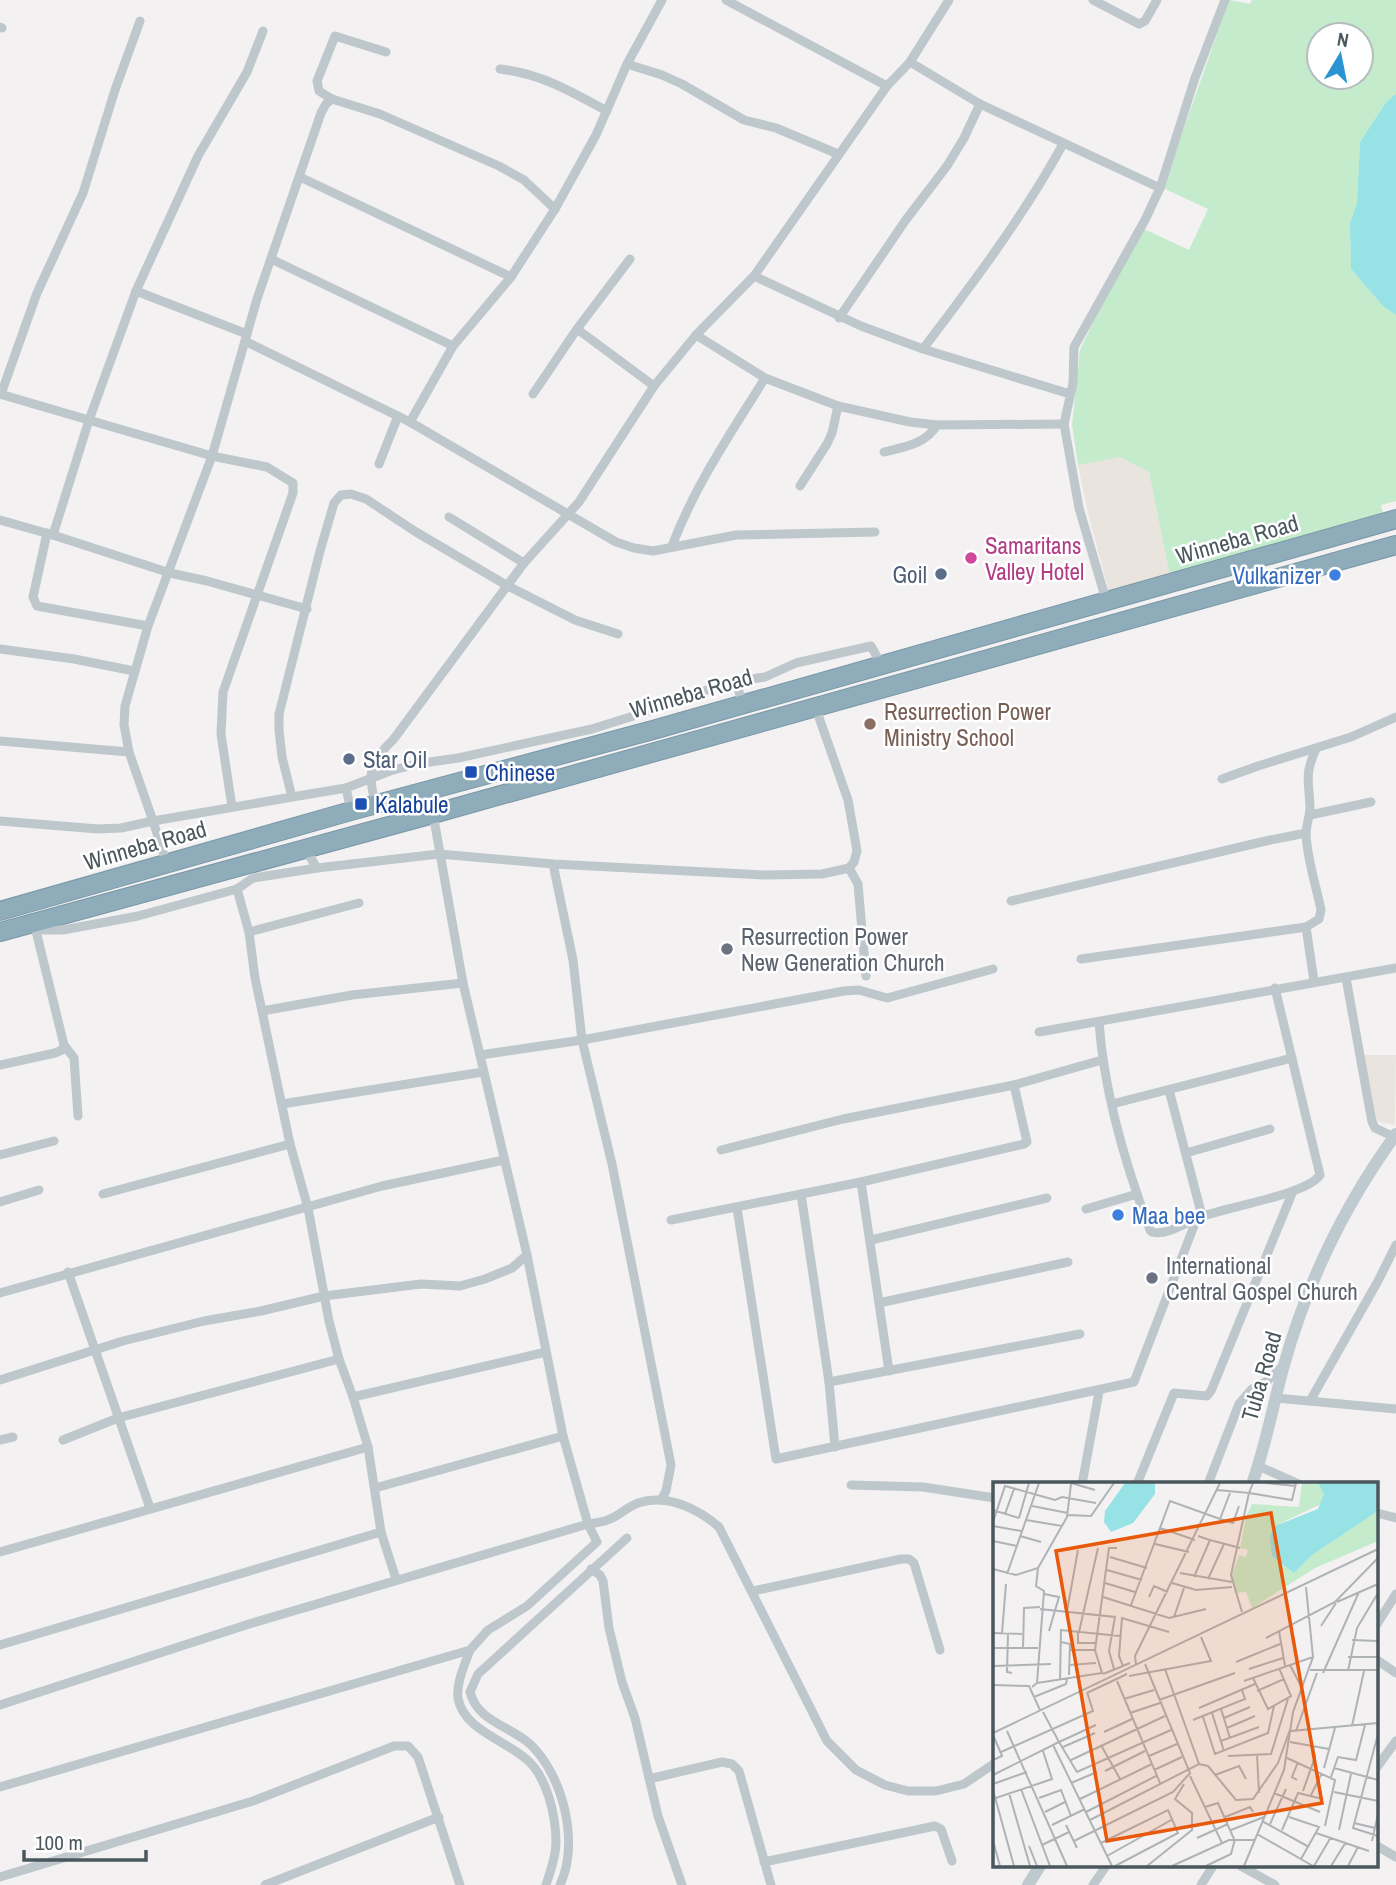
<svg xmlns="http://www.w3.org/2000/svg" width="1396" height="1885" font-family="'Archivo Narrow',sans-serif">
  <rect width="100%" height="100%" fill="#f3f1f1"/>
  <g fill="#e9e4de">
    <polygon points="1120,456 1149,472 1170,576 1109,592 1087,509 1078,465"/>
    <polygon points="1364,1055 1396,1055 1395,1125 1376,1121"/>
  </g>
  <path fill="#c4ebcc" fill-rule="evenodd" d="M 1229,0 L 1250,4 L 1252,0 L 1396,0 L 1396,94 L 1387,101 L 1360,142 L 1357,203 L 1350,223 L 1351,269 L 1383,306 L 1396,315 L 1396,501 L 1381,505 L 1384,517 L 1170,576 L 1149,472 L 1120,457 L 1078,465 L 1072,425 L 1080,350 L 1102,303 L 1144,229 L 1189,250 L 1208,209 L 1163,188 ZM 1319,35 L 1361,35 L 1361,77 L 1319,77 Z"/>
  <polygon fill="#96e2e4" points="1396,94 1396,315 1383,306 1351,269 1350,223 1357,203 1360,142 1387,101"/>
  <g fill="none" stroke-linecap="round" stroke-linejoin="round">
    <g stroke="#7997a6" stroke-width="20">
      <g id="highway">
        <polyline points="0,911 351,811 653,730 1396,519"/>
        <polyline points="0,932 433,814 1396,545"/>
      </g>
    </g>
    <g stroke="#bec7cc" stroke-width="9">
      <polyline points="726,0 887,86"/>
      <polyline points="1093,0 1139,24 1145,21 1157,0"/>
      <polyline points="0,27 2,28"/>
      <polyline points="386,52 335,36 317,81 319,91 332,99 380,114 499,166 524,180 555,209"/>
      <polyline points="627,64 662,75 682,84 744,120 776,128 838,154"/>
      <path d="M 500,69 C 543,74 571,92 607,111"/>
      <polyline points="980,104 1160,188"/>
      <polyline points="300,177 511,277"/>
      <polyline points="271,259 453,346"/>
      <polyline points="754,276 861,326 923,349 1070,394"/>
      <polyline points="136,291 247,334"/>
      <polyline points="839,318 905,221 947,166 964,138 980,104 910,62"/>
      <polyline points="577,329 630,259"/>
      <polyline points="696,335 765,378 838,406 910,422 937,425 1064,424"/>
      <polyline points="245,341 410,422 616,542 634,548 653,551 736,535 875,532"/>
      <path d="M 923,349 C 973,283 1023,217 1063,144"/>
      <polyline points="0,394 212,456 267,467 293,483 293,493 223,692 221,734 232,807"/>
      <polyline points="1,394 37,293 83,193 115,90 140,21"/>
      <polyline points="533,394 577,329 654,386"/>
      <polyline points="410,422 453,346 511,277 555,209 596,135 627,64 662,0"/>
      <path d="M 884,452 C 904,447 926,444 937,425"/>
      <polyline points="379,464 398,416"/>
      <polyline points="800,486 827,444 832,433 838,406"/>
      <polyline points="449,517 524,563"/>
      <polyline points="0,520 53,535 170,573 207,581 307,609"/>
      <polyline points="47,533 33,597 37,606 148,626"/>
      <polyline points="53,535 89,420 136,291 198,156 247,72 263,31"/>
      <path d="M 672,546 C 695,485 731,433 765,378"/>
      <polyline points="1106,600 1079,508 1064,424 1073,383 1074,347 1145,220 1160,188 1195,78 1225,0"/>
      <polyline points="0,649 74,659 134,671"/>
      <polyline points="736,680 742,703"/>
      <polyline points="0,741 129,752"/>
      <polyline points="1222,779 1258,766 1351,737 1396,717"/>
      <polyline points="346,788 390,771 416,764 458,758 592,729 681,701 723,683 765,677 796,663 871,646 881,664"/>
      <path d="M 376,805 C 367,775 369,762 393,740 L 524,563 L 579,502 L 654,386 L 696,335 L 754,276 L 887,86 L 910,62 L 949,0"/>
      <polyline points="351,811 346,788 292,797 282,757 279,730 279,714 320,551 334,503 341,495 351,494 366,499 416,532 508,586 575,620 618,634"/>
      <polyline points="1310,815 1371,802"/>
      <polyline points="0,821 98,829 121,828 153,821 129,752 124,725 125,706 148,626 212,456 257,299 321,113 326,104 332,99"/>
      <polyline points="553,864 573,960 582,1040 612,1164 671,1465 666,1491 661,1500"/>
      <polyline points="167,865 153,821 292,797"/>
      <polyline points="317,868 439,854 553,864 765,875 822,874 849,868 854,862 857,851 848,800 815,706"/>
      <polyline points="849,868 858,884 866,976"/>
      <polyline points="237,889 249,932 255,978 290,1144 308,1208 329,1321 339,1359 353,1397 368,1447 381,1532 396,1579"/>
      <polyline points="1011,901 1270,840 1306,833"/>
      <polyline points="36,930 63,930 138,916 237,889 253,878 317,868 305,849"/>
      <polyline points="249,932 359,903"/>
      <polyline points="1081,959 1306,927"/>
      <polyline points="1346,978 1372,1122 1375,1128 1394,1137"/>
      <path d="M 1314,981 L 1306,927 L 1319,919 L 1321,910 C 1316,885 1307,859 1306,834 C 1306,825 1310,816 1310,807 C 1309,780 1304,776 1316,749"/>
      <polyline points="262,1011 352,995 463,983"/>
      <path d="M 1099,1022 C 1104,1093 1125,1164 1150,1230 L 1152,1232 C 1166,1236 1185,1223 1198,1218 C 1224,1207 1307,1195 1320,1175 L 1275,988"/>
      <polyline points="1039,1032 1396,968"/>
      <polyline points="64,1045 74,1058 78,1116"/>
      <polyline points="480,1055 582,1040 844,991 859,990 887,998 993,969"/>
      <polyline points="0,1065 55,1053 62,1050 64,1045 35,927"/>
      <polyline points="1169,1090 1202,1216"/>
      <polyline points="282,1104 483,1072"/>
      <polyline points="1112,1104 1292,1058"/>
      <polyline points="721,1150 843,1119 1014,1085 1102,1060"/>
      <polyline points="1186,1153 1270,1129"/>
      <polyline points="0,1155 54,1141"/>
      <polyline points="861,1182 889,1371"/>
      <polyline points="103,1194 290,1144"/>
      <polyline points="801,1194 829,1382 835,1447"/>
      <polyline points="0,1202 39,1190"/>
      <polyline points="737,1208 776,1459 1134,1382 1197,1218"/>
      <polyline points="1086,1209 1137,1194"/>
      <polyline points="671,1220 861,1182 1024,1144 1027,1142 1014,1085"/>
      <polyline points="871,1240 1047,1198"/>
      <polyline points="68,1272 150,1508"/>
      <polyline points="0,1293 382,1186 504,1160"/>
      <polyline points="879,1303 1068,1262"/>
      <polyline points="0,1380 123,1341 204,1321 261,1311 324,1296 421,1284 460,1286 485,1279 512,1268 527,1255"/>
      <polyline points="829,1382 1080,1334"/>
      <polyline points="353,1397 546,1352"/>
      <polyline points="1276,1398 1396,1409"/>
      <polyline points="1310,1401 1378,1281 1396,1245"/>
      <polyline points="0,1440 13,1437"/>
      <polyline points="63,1440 118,1418 339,1359"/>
      <polyline points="1258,1466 1299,1484"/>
      <polyline points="1082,1484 1099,1392"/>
      <polyline points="1137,1484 1174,1393 1207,1396 1211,1391 1293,1191"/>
      <polyline points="1208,1484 1239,1404 1252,1389 1267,1381 1284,1365"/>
      <polyline points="851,1485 923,1487 995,1498"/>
      <polyline points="375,1488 563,1436"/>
      <polyline points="1377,1513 1396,1518"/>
      <polyline points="0,1552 368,1447"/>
      <polyline points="591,1569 600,1575 603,1581 609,1628 622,1682 635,1718 658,1816 682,1885"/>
      <polyline points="753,1591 901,1559 909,1559 914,1563 940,1650"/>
      <polyline points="1377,1624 1396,1594"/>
      <polyline points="0,1645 381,1532"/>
      <path d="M 470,1650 C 465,1664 456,1683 458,1698 C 463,1729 504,1740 525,1758 C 547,1775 556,1816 556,1843 C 556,1857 550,1872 546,1885"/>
      <polyline points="1377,1660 1396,1673"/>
      <path d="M 0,1705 L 249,1624 L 588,1524 C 595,1523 604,1522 610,1519 C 620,1515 627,1507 638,1503 C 667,1493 698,1509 719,1527 L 827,1741 L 856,1770 L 885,1785 L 908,1791 L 936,1791 L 964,1784 L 995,1763"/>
      <polyline points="1377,1767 1396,1741"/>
      <polyline points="649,1779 722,1762 732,1764 739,1771 771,1885"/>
      <polyline points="0,1787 470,1650 488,1630 527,1606 597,1542 588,1524 563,1436 527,1255 463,983 433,814"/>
      <polyline points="1377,1846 1396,1857"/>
      <polyline points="764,1862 935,1826 941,1829 952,1861"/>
      <polyline points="1241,1866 1275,1885"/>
      <polyline points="0,1877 253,1801 394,1746 408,1746 418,1757 460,1885"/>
      <polyline points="265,1885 439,1817"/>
      <path d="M 560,1885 C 580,1843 563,1775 530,1744 C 510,1726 477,1721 470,1692 L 478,1674 L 627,1538"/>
      <polyline points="1093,1885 1106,1866"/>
      <polyline points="1201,1885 1213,1866"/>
    </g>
    <g stroke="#bfcad0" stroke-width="12">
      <path d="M 1252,1484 C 1266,1445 1273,1405 1284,1365 C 1307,1283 1346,1203 1396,1134"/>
      <polyline points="1028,1885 1040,1866"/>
    </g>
    <use href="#highway" stroke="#8eacba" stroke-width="18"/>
  </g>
  <circle fill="#d1479c" stroke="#fff" stroke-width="2.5" cx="971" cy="558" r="7"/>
  <g fill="#5c6f8a" stroke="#fff" stroke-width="2.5">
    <circle cx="941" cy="574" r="7"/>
    <circle cx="349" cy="759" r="7"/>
  </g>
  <g fill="#3f7fe0" stroke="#fff" stroke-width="2.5">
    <circle cx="1335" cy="575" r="7"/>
    <circle cx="1118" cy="1215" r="7"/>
  </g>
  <circle fill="#8d6e63" stroke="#fff" stroke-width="2.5" cx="870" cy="724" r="7"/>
  <g fill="#1a4fb4" stroke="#fff" stroke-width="2.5">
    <rect x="464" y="765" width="14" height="14" rx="3.5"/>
    <rect x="354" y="797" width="14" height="14" rx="3.5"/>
  </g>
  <g fill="#6b7280" stroke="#fff" stroke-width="2.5">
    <circle cx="727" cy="949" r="7"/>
    <circle cx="1152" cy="1278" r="7"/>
  </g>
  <g text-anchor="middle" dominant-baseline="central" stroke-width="5" stroke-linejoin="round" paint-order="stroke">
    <g font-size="23" fill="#4a575c" stroke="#fff">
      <text transform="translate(1237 539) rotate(-16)">Winneba Road</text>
      <text transform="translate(691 693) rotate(-16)">Winneba Road</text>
      <text transform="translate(145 845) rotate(-16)">Winneba Road</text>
      <text transform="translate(1261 1376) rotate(-74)">Tuba Road</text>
    </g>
    <g font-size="23" fill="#b23c85" stroke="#fff" text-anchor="start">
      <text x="985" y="545">Samaritans<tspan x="985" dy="26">Valley Hotel</tspan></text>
    </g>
    <g font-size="23" fill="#4e5e75" stroke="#fff" text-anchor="end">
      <text x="927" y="574">Goil</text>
      <text x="363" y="759" text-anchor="start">Star Oil</text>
    </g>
    <g font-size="23" fill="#366cbe" stroke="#fff" text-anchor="end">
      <text x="1321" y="575">Vulkanizer</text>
      <text x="1132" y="1215" text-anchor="start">Maa bee</text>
    </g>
    <g font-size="23" fill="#785e54" stroke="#fff" text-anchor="start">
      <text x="884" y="711">Resurrection Power<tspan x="884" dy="26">Ministry School</tspan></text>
    </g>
    <g font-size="23" fill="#164399" stroke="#fff" text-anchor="start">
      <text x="485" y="772">Chinese</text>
      <text x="375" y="804">Kalabule</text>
    </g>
    <g font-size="23" fill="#5b616d" stroke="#fff" text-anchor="start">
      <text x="741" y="936">Resurrection Power<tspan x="741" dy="26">New Generation Church</tspan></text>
      <text x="1166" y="1265">International<tspan x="1166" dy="26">Central Gospel Church</tspan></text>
    </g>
  </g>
  <g transform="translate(993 1482)">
    <rect width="385" height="385" fill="#f3f1f1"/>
    <path d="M 309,1 L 325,1 L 331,12 L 328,22 L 288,41 L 277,54 L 285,78 L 301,91 L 319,73 L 385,29 L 385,59 L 322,86 L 259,126 L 253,110 L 242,111 L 239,93 L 246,73 L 253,75 L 255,68 L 247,66 L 253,35 L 259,22 L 306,25 Z" fill="#c4ebcc"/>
    <path d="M 132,1 L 162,1 L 162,12 L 140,41 L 118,50 L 111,40 L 112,29 ZM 325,1 L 385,1 L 385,29 L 319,73 L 301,91 L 279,74 L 277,54 L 282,44 L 325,27 L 331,12 Z" fill="#96e2e4"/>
    <path fill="none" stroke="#afb3b5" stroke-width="2" d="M 78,1 L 102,8M 273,1 L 303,4M 224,8 L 256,11 L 260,1M 39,24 L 75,31M 0,28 L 26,36M 12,32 L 21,7M 75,33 L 98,34 L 121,1M 26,36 L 36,1M 227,37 L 240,41 L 246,24M 33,38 L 69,44M 0,40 L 12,4 L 62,18 L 69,15 L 103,21M 0,44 L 28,49M 27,54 L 48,60M 202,58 L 167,46 L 177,19 L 227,37 L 237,11M 217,58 L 247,66M 0,59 L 24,64M 162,62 L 196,70M 117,75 L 154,86M 0,87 L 23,93 L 45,86 L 74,35 L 78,2M 114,88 L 149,98M 187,91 L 239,100M 14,92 L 46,1M 201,95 L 217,58 L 205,54M 215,97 L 231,62M 112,101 L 142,110M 179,101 L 203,108 L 239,105M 51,112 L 66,115 L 56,149M 110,115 L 176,136 L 213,127M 156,115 L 161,104 L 175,110M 344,120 L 385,102M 138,123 L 167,46M 47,127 L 122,135 L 116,169 L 121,187M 74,129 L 85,68M 249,130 L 238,93 L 256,11 L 299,18 L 303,1M 181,135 L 191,106M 328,144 L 343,121M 286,149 L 292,184M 85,150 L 85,161 L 103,161M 86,150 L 105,66M 0,151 L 29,152M 9,151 L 13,102M 15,151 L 14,190 L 19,191M 273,156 L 342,120 L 385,76M 359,158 L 385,159M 68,160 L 77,162 L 76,193M 0,166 L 45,166M 30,166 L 31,126 L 47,125M 77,168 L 102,168M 355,175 L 385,175M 243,180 L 287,162M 137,181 L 130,184 L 126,174 L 129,136 L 176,150M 143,182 L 142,174 L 227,1M 76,183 L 103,181M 297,183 L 309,206M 0,184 L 58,182M 172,187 L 206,282M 256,187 L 290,176M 317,188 L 385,188M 355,189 L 364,146 L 385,111M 330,191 L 366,110M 110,192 L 130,184M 136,194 L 218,179 L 208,155M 260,196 L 275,227 L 298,214 L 286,186M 67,198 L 68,148 L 127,154M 124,199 L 167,301M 251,199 L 320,175M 44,201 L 109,191 L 102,168 L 116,66 L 124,66M 0,203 L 36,204 L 47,228M 39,205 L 44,201 L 51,109 L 43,104 L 45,86M 264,209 L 291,197M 94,211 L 134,192M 41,215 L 73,202 L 74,197M 131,217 L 161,208M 166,218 L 242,191M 206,226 L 262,202M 228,227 L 237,256M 137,231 L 167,221M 219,231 L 231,269M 210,235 L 222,272 L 275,251 L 281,224M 231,236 L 257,225M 200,238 L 252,217 L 249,208M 103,243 L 66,260 L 84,290 L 178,248M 359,244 L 371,189M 234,246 L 262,234M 14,249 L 74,384M 298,249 L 385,241M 303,249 L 324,191M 111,250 L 139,237M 0,251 L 385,67M 385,252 L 360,346 L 385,354M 228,259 L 266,245M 297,260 L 336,267M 60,263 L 119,384M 108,263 L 127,297M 70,265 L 102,251M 8,270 L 100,229 L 94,210M 264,272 L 266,311M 156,274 L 184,262M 235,274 L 278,272 L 295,217M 294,276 L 342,298 L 332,344M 0,278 L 9,274 L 1,255M 78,278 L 172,234M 331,286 L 342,246M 341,286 L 385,298M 161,288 L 189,275M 112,289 L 152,269M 0,293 L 66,260 L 50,230M 222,293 L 246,284 L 253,297M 197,294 L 229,361M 338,295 L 345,275 L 363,278 L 372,243M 304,298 L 299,295 L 305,280M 78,301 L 104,290M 0,302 L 34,290M 28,307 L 57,384M 0,308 L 21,384M 310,309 L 322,275 L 320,265M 341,310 L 385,319M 16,311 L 37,384M 281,311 L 327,330M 318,313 L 329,291M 46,316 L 68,308 L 78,334M 0,317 L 59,297 L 50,269M 87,317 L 159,282M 212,325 L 225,321 L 241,357M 52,330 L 72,320M 93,330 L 163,294M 232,335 L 257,325 L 260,330M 296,335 L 326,345 L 308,377M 97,338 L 206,282 L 215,284 L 243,318 L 260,317 L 285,281 L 298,245M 269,339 L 316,365M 361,341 L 382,346M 277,342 L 293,307M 59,343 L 92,327M 73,343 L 84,366M 238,348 L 271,335M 289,348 L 305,311 L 330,317M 346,348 L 358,292M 323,351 L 376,369M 264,352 L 320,384M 204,356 L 235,342M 0,359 L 7,384M 81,359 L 180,310 L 197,291 L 152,182M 379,359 L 385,332M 108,361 L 175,328 L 185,351 L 122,384M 49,363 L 76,350M 36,364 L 44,384M 114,374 L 180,337M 154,384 L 199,348 L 199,331 L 182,317 L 191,302M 179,384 L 236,358 L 261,358M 213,384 L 238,372 L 242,357M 251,384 L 291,288 L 300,230 L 320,175 L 313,105M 321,384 L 338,355M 338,384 L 353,360M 355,384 L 365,365"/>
    <path fill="#e8590c" fill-opacity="0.15" stroke="#e8590c" stroke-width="3.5" d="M 278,31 L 329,321 L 114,359 L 63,69 Z"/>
    <rect width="385" height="385" fill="none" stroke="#4a575c" stroke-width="3.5"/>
  </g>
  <g transform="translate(1340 56) rotate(10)"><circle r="33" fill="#ffffff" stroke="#b7bcbe" stroke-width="2"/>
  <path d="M0-5L12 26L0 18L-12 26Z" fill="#2c93d2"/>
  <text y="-10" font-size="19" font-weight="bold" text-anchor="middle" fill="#4a575c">N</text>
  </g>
  <path d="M24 1850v10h122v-10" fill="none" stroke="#4a575c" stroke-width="3.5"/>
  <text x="35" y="1850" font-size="21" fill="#4a575c" stroke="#ffffff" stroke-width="5" paint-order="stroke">100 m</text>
</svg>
